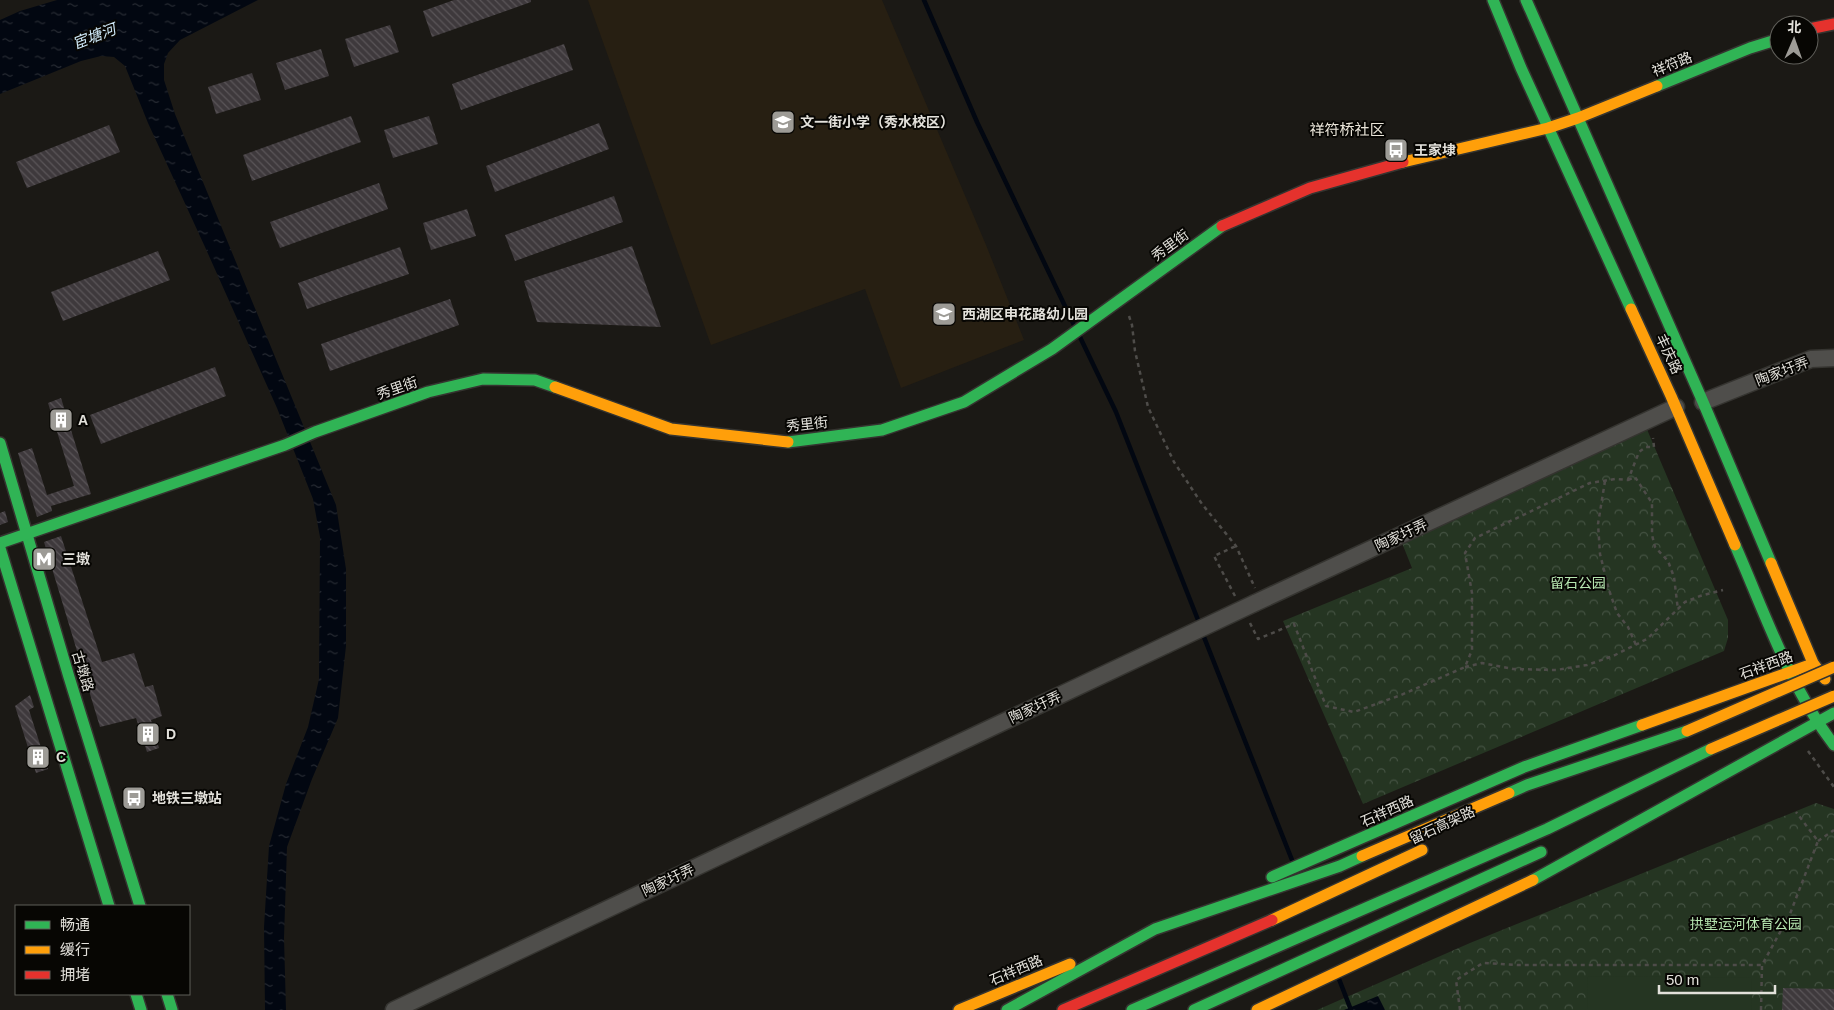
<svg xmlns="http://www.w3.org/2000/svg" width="1834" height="1010" font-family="Helvetica,'Noto Sans SC',sans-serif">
  <defs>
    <pattern id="park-crowns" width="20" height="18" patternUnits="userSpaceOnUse" patternTransform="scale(1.25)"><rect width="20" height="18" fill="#253522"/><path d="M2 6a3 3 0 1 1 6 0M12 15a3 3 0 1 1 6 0" fill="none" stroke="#445242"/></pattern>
    <pattern id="water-ripples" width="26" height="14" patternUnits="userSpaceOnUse" patternTransform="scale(1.25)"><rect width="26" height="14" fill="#020711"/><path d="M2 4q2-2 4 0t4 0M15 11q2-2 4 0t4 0" fill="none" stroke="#272b33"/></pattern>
    <pattern id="building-back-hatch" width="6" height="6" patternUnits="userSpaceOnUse" patternTransform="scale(1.25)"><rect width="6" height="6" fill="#3e393c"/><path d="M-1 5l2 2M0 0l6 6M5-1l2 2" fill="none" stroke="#5a5558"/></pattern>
  </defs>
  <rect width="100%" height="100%" fill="#1b1915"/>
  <polygon fill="#271f12" points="588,0 882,0 986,245 1024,340 901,388 865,289 711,345"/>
  <g fill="url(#park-crowns)">
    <polygon points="1643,420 1728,620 1728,638 1724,651 1363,804 1283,621 1412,568 1400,538"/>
    <polygon points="1816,803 1834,809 1834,1010 1317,1010 1470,943"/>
  </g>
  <polygon fill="#253522" points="1588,976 1752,978 1751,1010 1587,1010"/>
  <g fill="url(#water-ripples)">
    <polygon points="57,0 258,0 180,40 168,53 164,64 164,80 175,114 336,505 346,569 346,646 338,718 312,779 287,847 284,938 286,1010 265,1010 264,927 269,846 286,784 308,727 319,679 320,537 313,499 277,408 205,247 148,123 125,66 114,57 101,56 81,61 0,94 0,20 20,11"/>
    <polygon points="1378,996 1385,1010 1344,1010"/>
  </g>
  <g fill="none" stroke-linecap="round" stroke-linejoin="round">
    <g stroke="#020711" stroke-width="4.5">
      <polyline points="924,0 977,122 1074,325"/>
      <polyline points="1080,337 1116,412 1200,625"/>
      <polyline points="1202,632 1292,860"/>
      <polyline points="1339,979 1351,1010"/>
    </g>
  </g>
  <g fill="url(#building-back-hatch)">
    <polygon points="454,0 531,0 531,2 432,37 423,11"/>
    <polygon points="390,25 399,52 354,67 345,39"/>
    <polygon points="564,44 573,70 461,110 452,84"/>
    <polygon points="321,49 329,76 285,90 276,63"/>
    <polygon points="252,73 261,100 216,114 208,87"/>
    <polygon points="351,116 361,142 252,181 243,155"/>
    <polygon points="429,116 438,144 393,158 384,130"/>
    <polygon points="599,123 609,149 495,192 486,166"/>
    <polygon points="109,125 120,152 27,188 16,162"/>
    <polygon points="379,183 388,209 280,248 270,222"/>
    <polygon points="614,196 623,222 515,261 505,235"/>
    <polygon points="467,209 476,236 431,250 423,223"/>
    <polygon points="632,246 661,327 537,322 524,281"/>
    <polygon points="400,247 409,274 307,309 298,283"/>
    <polygon points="158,251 170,280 63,321 51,292"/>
    <polygon points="450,299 459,325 330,371 321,344"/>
    <polygon points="215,367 226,396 101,444 90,415"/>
    <polygon points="61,398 91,494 51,506 52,511 37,517 18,453 32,448 47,495 74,486 48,403"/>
    <polygon points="5,511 8,522 0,525 0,513"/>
    <polygon points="61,536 102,662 134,653 145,687 153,685 162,716 151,720 159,748 147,752 136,718 100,727 44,542"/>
    <polygon points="30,695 34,707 29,710 48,769 36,773 15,706"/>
    <polygon points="1783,988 1834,989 1834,1010 1782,1010"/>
  </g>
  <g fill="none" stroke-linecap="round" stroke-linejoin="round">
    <g stroke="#353430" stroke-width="19">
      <g id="street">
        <polyline points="1703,402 1811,359 1834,358"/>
        <polyline points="1255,603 1676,407"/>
        <polyline points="394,1010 1166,645"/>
      </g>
    </g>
    <g stroke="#353430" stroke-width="14">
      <g id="fast">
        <polyline points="1493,0 1521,68 1631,309"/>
        <polyline points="1526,0 1703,402 1771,563"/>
        <polyline points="1657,86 1750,48 1779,39"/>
        <polyline points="788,442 882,430 964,402 1052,349 1222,226"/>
        <polyline points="0,443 69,677 140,906"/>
        <polyline points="0,543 285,445 315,432 428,392 483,379 535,380 555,387"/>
        <path d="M 1735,545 C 1764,611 1790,688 1834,745"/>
        <polyline points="0,548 109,906"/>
        <polyline points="1509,793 1527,785 1687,731"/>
        <polyline points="1272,877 1524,767 1642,725"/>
        <polyline points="1533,880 1834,713"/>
        <polyline points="136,994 141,1010"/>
        <polyline points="167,994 172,1010"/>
        <polyline points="1007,1010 1155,929 1340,866 1362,856"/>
        <polyline points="1132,1010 1547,829 1711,749"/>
        <polyline points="1194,1010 1541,852"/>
      </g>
    </g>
    <g stroke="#353430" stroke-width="14">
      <g id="slow">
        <polyline points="1403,162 1548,128 1578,118 1657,86"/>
        <polyline points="1631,309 1671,396 1735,545"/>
        <polyline points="555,387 671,429 788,442"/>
        <polyline points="1771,563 1813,663 1825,679"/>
        <polyline points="1642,725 1807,666"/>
        <polyline points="1362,856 1509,793"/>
        <polyline points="1272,920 1422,850"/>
        <polyline points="959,1010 1070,964"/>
        <polyline points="1257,1010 1533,880"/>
      </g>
    </g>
    <g stroke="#353430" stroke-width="14">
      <g id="jam">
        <polyline points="1809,29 1834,24"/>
        <polyline points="1222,226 1310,188 1403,162"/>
        <polyline points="1063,1010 1272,920"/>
      </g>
    </g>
    <g stroke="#4e4c49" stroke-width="2.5" stroke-dasharray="4 4" stroke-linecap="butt">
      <polyline points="1129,316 1132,325 1135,351 1148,407 1174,462 1202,504 1236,546 1255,588"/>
      <polyline points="1628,480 1635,477 1652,503 1652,535 1655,547 1668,561 1674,577 1678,610"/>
      <polyline points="1605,481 1598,524 1600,554 1609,590 1617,613 1628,627 1636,645"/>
      <polyline points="1235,596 1214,556 1236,546"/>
      <polyline points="1250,623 1258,639 1294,624 1326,706 1354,712 1401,695 1465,667 1472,650 1472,593 1465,553 1475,538 1590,483 1615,479 1628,480 1639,452 1646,447 1654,447 1653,438"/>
      <polyline points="1465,667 1482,663 1513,669 1556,670 1587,665 1613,656 1647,639 1685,602 1700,596 1723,590"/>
      <polyline points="1808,751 1834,787"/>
      <polyline points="1818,841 1834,830"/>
      <polyline points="1460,1010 1456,980 1483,963 1517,965 1762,965"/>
      <polyline points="1761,1010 1762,965 1790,914 1818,841 1796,812"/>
    </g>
    <use href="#street" stroke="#4f4e4b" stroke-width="16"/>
    <use href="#fast" stroke="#30b455" stroke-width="11"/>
    <use href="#slow" stroke="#ff9f0a" stroke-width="11"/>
    <use href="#jam" stroke="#e5322d" stroke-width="11"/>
    <g stroke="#353430" stroke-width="19" stroke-linecap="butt">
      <polyline id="street-bridge" points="1166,645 1255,603"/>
    </g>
    <g stroke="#353430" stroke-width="14" stroke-linecap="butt">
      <g id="slow-bridge">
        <polyline points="1687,731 1834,667"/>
        <polyline points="1711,749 1834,696"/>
      </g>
    </g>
    <use href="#street-bridge" stroke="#4f4e4b" stroke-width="16"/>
    <use href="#slow-bridge" stroke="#ff9f0a" stroke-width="11"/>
  </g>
  <defs>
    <g id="school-square" transform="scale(1.25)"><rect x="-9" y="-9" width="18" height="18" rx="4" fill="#9d9b96" stroke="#070603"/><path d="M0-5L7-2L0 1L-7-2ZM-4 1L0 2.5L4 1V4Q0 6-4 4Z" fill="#fff"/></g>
    <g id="bus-square" transform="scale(1.25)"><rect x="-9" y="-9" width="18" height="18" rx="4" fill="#9d9b96" stroke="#070603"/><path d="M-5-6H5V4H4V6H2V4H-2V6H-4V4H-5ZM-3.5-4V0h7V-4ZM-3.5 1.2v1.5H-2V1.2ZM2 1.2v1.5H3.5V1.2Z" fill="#fff"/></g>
    <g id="building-square" transform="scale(1.25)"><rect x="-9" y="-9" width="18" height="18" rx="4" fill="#9d9b96" stroke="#070603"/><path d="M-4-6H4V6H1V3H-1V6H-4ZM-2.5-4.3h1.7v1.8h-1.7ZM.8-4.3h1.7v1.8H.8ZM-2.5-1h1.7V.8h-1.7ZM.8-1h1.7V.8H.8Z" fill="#fff"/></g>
    <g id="metro-square" transform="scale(1.25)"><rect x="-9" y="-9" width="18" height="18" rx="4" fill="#9d9b96" stroke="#070603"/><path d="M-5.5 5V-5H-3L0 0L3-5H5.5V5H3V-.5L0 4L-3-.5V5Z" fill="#fff"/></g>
  </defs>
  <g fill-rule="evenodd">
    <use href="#school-square" x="783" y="122"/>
    <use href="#bus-square" x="1396" y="150"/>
    <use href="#school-square" x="944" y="314"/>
    <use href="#building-square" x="61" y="420"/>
    <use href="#metro-square" x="44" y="559"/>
    <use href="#building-square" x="148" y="734"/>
    <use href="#building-square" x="38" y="757"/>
    <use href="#bus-square" x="134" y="798"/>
  </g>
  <g text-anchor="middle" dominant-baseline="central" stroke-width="4" stroke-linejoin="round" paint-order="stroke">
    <g font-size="14" fill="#e3e1db" stroke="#070603">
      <text transform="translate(1672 64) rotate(-22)">祥符路</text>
      <text transform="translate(1170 245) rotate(-36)">秀里街</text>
      <text transform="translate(1669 354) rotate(65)">丰庆路</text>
      <text transform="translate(1782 371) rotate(-21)">陶家圩弄</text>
      <text transform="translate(397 388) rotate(-19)">秀里街</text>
      <text transform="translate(807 424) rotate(-6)">秀里街</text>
      <text transform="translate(1401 535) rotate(-25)">陶家圩弄</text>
      <text transform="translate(1766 665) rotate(-20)">石祥西路</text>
      <text transform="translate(83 671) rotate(73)">古墩路</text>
      <text transform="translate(1035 707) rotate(-25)">陶家圩弄</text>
      <text transform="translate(1387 811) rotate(-24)">石祥西路</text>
      <text transform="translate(1442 825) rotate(-25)">留石高架路</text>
      <text transform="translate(668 880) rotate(-25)">陶家圩弄</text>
      <text transform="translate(1016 970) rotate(-23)">石祥西路</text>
    </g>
    <g font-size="14" font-weight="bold" fill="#e3e1db" stroke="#070603" text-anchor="start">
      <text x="800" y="122">文一街小学（秀水校区）</text>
      <text x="1414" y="150">王家埭</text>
      <text x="962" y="314">西湖区申花路幼儿园</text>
      <text x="78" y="420">A</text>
      <text x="62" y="559">三墩</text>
      <text x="166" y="734">D</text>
      <text x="56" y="757">C</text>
      <text x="152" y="798">地铁三墩站</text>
    </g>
    <g font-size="14" fill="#b6e5b0" stroke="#070603">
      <text x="1578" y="583">留石公园</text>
      <text x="1746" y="924">拱墅运河体育公园</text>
    </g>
    <g font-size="15" font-style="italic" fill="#cfe9f8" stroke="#070603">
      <text transform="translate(94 36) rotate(-21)">宦塘河</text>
    </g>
    <g font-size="15" fill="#e9e4d8" stroke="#070603">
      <text x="1347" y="129">祥符桥社区</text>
    </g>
  </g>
  <rect x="15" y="905" width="175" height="90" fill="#070603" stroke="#5f5e59"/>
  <rect x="25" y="921" width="25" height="8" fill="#30b455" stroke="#5f5e59"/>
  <text x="60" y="930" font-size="15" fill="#e3e1db">畅通</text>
  <rect x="25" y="946" width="25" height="8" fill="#ff9f0a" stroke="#5f5e59"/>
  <text x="60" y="955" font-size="15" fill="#e3e1db">缓行</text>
  <rect x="25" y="971" width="25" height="8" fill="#e5322d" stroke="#5f5e59"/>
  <text x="60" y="980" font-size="15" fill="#e3e1db">拥堵</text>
  <g transform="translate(1794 40) rotate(2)"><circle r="24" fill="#070603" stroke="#5f5e59"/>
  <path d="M0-4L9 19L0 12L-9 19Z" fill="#9d9b96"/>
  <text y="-8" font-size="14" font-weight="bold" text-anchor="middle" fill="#e3e1db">北</text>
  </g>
  <path d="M1659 985v8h116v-8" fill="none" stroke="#e3e1db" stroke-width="2.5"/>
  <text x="1666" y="985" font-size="15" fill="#e3e1db" stroke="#070603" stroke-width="4" paint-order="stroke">50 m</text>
</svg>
